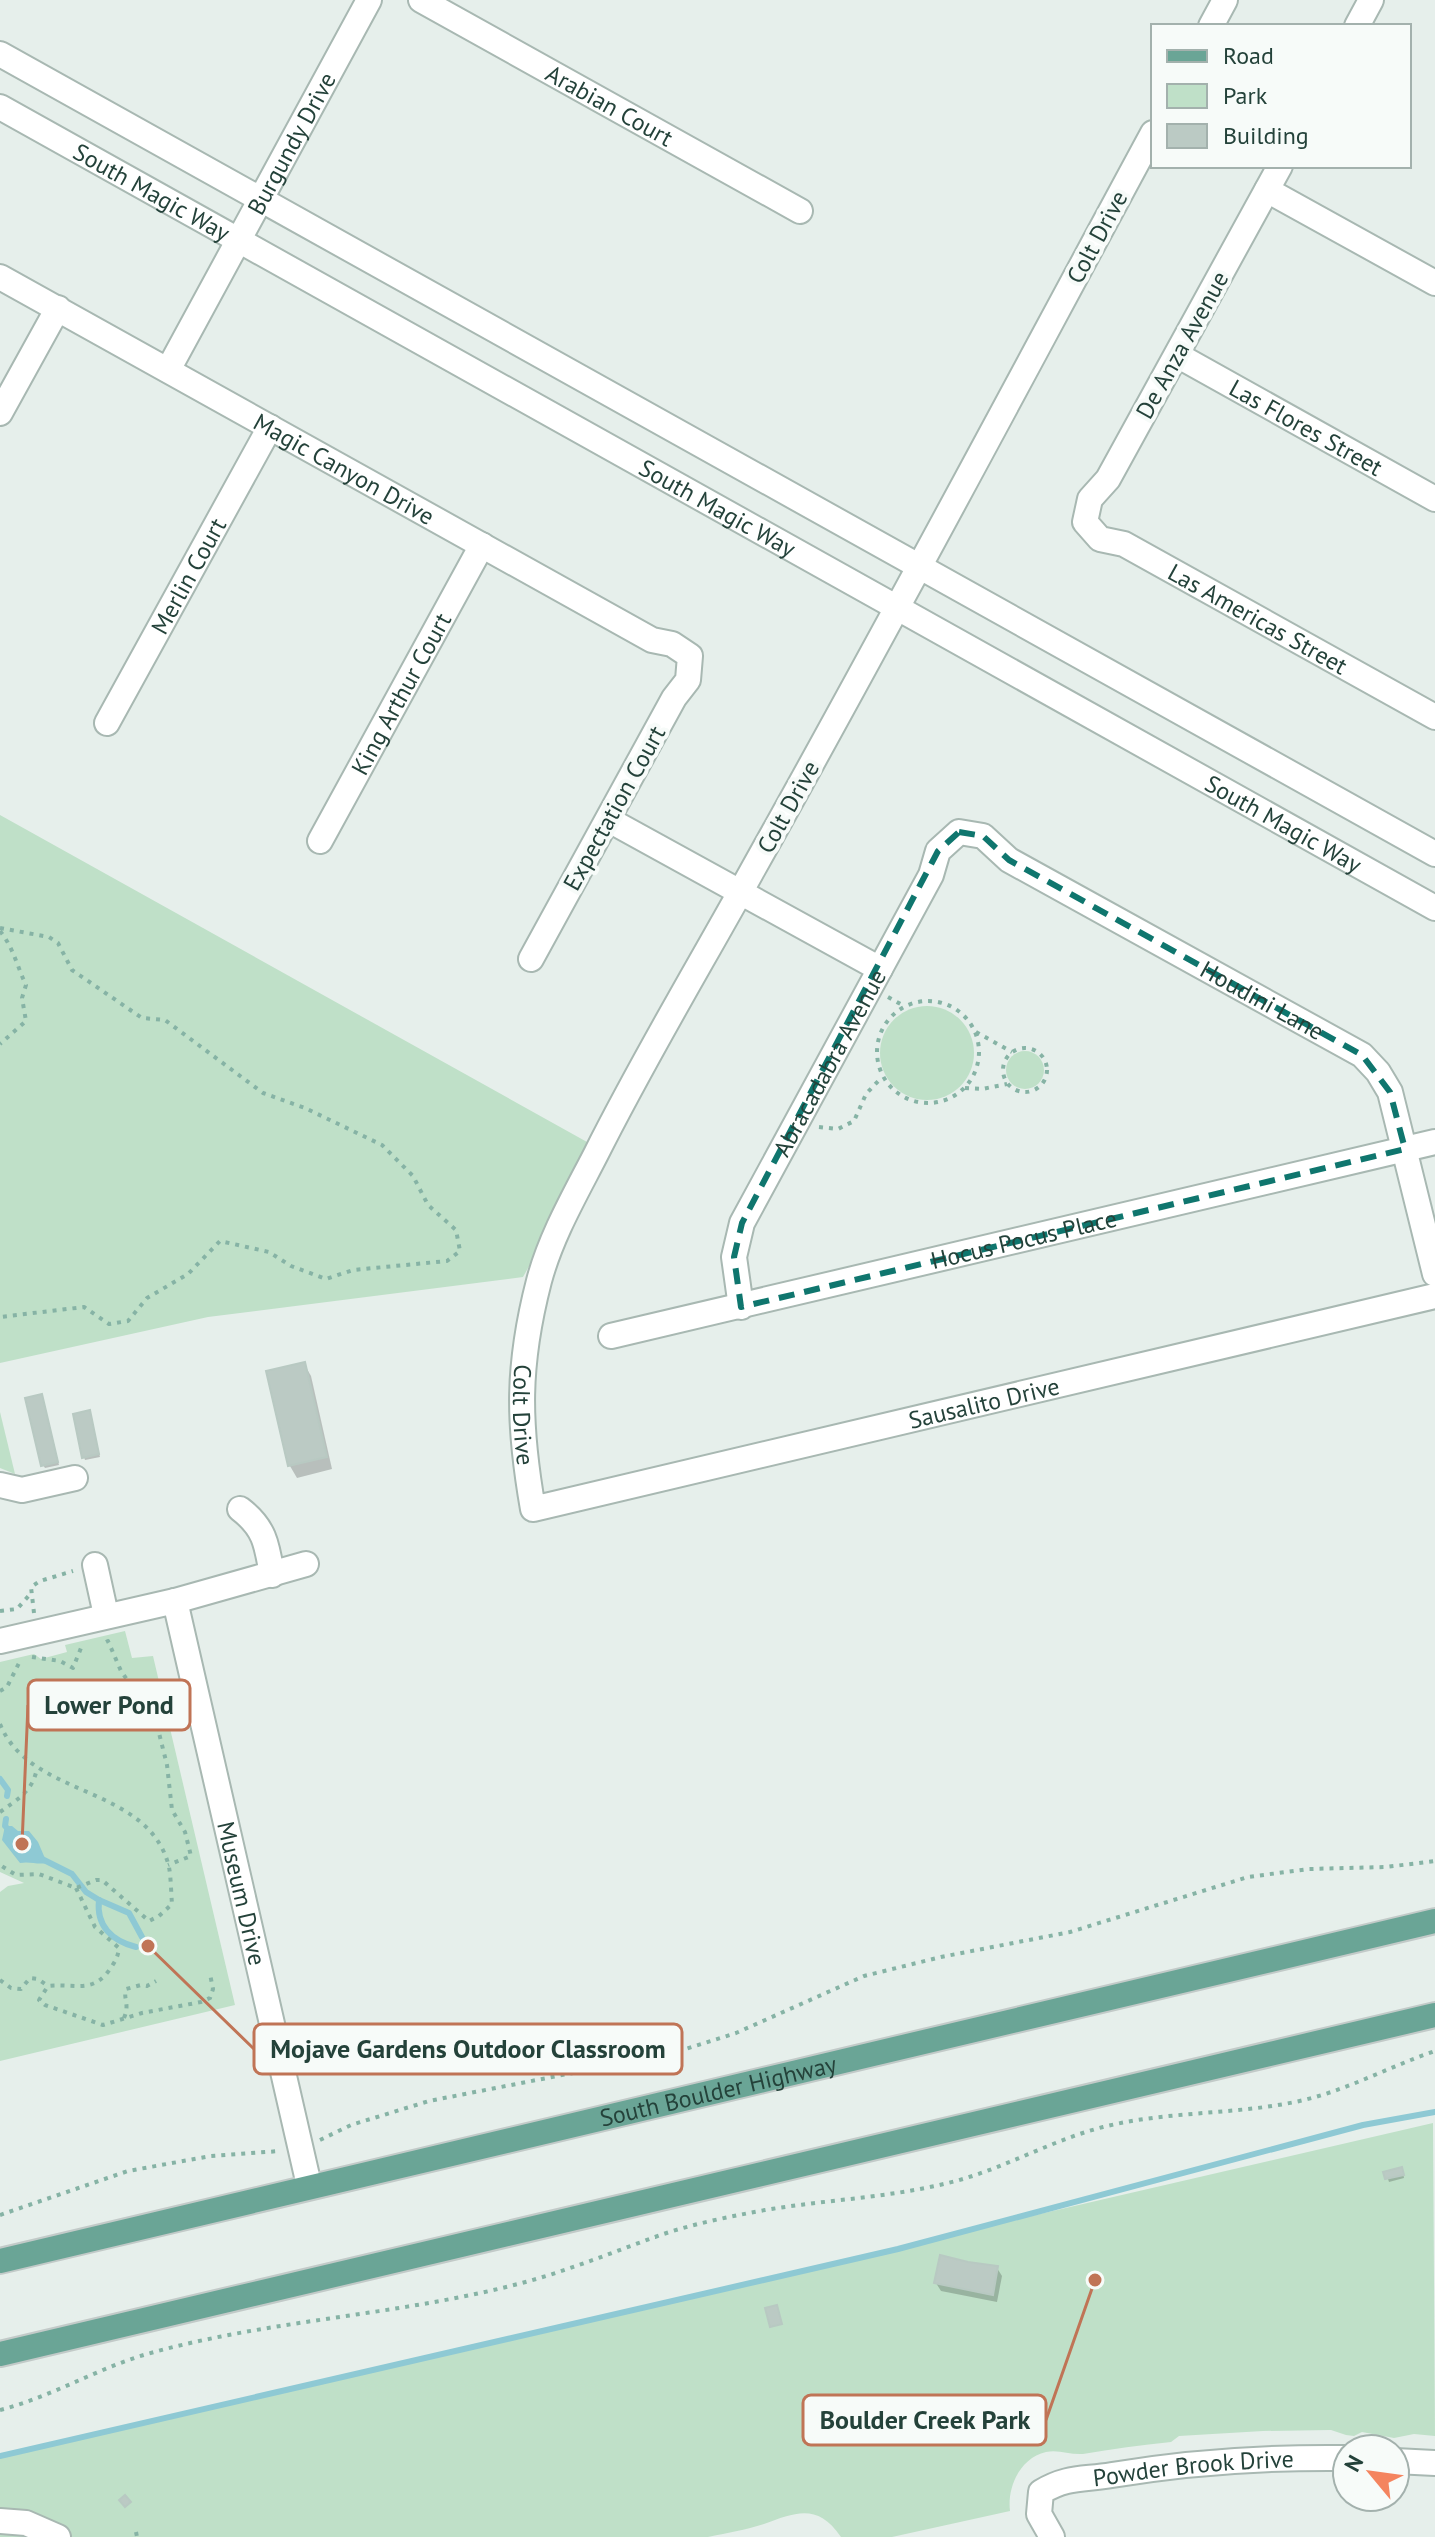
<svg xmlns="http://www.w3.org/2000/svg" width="1435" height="2537" font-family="'PT Sans',sans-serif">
  <rect width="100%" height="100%" fill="#e6efeb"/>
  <g fill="#bfe0c8">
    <polygon points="0,815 596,1147 523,1277 208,1317 0,1363"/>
    <circle cx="927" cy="1053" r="47"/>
    <circle cx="1025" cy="1070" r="19"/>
    <polygon points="0,1412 15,1474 0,1468"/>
    <polygon points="125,1631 132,1658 153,1656 235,2005 0,2061 0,1892 8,1886 24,1883 0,1872 0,1662 34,1654 41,1659 67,1652 65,1645"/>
    <path d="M 1433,2123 L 1435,2436 L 1414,2434 L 1394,2438 L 1362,2432 L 1354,2436 L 1346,2435 L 1331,2430 L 1263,2431 L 1179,2436 L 1171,2442 C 1141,2445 1112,2449 1083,2454 C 1070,2455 1058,2449 1046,2452 C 1020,2458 1007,2487 1010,2511 L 892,2537 L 841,2537 C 818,2503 796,2512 764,2524 C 746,2530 726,2533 708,2537 L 0,2537 L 0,2455 Z"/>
  </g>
  <path fill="#8ec9d4" d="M 5,1826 L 12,1826 L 18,1831 L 29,1831 L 38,1842 L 47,1863 C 37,1865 30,1861 20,1863 L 2,1840 Z"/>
  <g fill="#0003">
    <polygon points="304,1364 311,1376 332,1469 297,1478 290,1466"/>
    <polygon points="43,1399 59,1465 45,1468 43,1465"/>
    <polygon points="91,1416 100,1457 85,1460 84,1457"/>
    <polygon points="1386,2173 1403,2173 1404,2178 1389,2182"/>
    <polygon points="997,2268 1002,2276 997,2302 941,2291 936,2283"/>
  </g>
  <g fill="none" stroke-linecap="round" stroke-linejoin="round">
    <g stroke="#8ec9d4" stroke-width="6">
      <polyline points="0,1779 8,1790 7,1796"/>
      <polyline points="6,1819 5,1826 9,1830"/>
      <polyline points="42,1859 72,1874 86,1892 99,1900 129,1913 142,1937"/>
      <path d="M 99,1900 C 96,1926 112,1941 136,1947"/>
      <polyline points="0,2456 898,2249 1363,2125 1435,2112"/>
    </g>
  </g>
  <g fill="#bbcac4" stroke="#b8c9c2" stroke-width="2">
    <polygon points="305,1362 327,1457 288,1466 266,1371"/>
    <polygon points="42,1394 58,1462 41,1466 25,1398"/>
    <polygon points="90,1410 99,1454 82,1458 73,1414"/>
    <polygon points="1402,2167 1404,2175 1385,2179 1383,2172"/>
    <polygon points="940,2255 968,2262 998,2266 993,2295 934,2283"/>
    <polygon points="777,2305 782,2324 770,2327 765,2308"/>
    <polygon points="125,2495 131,2502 125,2507 119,2500"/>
  </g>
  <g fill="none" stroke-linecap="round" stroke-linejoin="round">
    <g stroke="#a8b8b2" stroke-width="28">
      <g id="minor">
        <path id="s1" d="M 421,0 L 800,211"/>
        <polyline points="1211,26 1225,0"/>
        <polyline points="1357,26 1371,0"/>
        <polyline points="0,54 1435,854"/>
        <path id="s2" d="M 0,107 L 1435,908"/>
        <path id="s3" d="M 1153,133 C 1020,379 889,627 752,871 C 700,965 644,1058 596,1154 C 575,1195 551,1236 539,1281 C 517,1366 518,1423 533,1509 L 1435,1296"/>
        <path id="s4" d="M 1280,166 L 1108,479 L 1090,499 L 1085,522 L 1100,539 L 1124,544 L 1435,717"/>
        <polyline points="1267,190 1435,283"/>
        <path id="s5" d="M 0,277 L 652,640 L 672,644 L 690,656 L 688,680 L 674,698 L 531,959"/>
        <path id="s6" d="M 1177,355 L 1435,499"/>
        <path id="s7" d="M 168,370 L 369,0"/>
        <polyline points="0,413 58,308"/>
        <path id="s8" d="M 107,723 L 270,427"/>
        <polyline points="609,820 880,969"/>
        <path id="s9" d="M 320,841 L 482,545"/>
        <path id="s10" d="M 741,1307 L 734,1257 L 742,1223 L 931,875 L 938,851 L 959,832 L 983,836 L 1009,860 L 1362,1055 L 1378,1072 L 1390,1092 L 1435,1274"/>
        <path id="s11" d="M 611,1336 L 1435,1142"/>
        <polyline points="0,1485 22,1490 75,1478"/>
        <path d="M 240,1509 C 265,1528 267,1545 272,1575"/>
        <polyline points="95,1565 106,1615"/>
        <path id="s12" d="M 175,1601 L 309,2185"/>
        <polyline points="0,1641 175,1601 306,1564"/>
        <polyline points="1395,2461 1435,2463"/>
        <polyline points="0,2521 26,2523 58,2537"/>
        <path id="s13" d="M 1052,2537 L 1039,2514 L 1041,2492 C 1068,2476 1083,2480 1112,2475 C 1190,2462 1268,2457 1347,2458"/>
      </g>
    </g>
    <g stroke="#c2cac8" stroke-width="28">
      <g id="major">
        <path id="s14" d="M 0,2261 C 478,2144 957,2037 1435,1921"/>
        <path d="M 0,2354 C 477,2237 957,2131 1435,2015"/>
      </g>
    </g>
    <g stroke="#86b3a5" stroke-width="4" stroke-dasharray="4 6" stroke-linecap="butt">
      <polyline points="0,928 49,937 58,943 72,970 142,1018 165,1020 263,1093 305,1108 382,1145 413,1176 428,1205 456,1230 460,1251 447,1261 353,1270 326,1279 291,1266 269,1252 220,1241 188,1274 147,1298 128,1321 109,1324 84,1307 0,1317"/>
      <path d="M 0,931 C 13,947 17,966 26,985 L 22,998 L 26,1021 L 0,1044"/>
      <polyline points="888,997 904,1006"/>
      <circle cx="928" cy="1052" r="51"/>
      <polyline points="976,1032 1012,1052"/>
      <circle cx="1025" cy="1070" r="22"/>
      <polyline points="965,1088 982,1089 1007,1084"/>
      <polyline points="819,1127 838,1129 854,1121 866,1094 882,1077"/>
      <polyline points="0,1611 17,1609 32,1592"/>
      <polyline points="34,1613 31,1587 40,1581 73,1571"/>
      <polyline points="106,1642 108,1641 121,1671 150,1713 159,1733 167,1765 172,1810 185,1832 191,1856 168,1865"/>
      <polyline points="32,1657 60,1661 73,1668 81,1648 86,1646"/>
      <polyline points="0,1691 7,1687 20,1661"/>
      <path d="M 0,1724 C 30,1799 149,1784 169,1867 C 171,1878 171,1892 172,1904 L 159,1916 L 149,1921 L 102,1880 L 96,1880 L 76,1888 L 39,1874 L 16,1875 L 0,1865"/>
      <path d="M 0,1812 C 18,1799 33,1791 37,1768"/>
      <path d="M 76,1888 L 95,1927 L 119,1948 C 118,1956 116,1960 112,1966 C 94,1995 76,1983 48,1986 L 39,2000 L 45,2005 L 103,2025 L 142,2013 L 201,2002 L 210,1998 L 213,1989 L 210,1974"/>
      <polyline points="0,1980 11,1988 21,1989 30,1978 38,1979 48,1986"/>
      <path d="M 124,2018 C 130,2004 123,1999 126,1989 L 141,1985 L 147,1986 L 156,1981"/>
      <polyline points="320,2140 351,2125 429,2101 670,2054 736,2033 864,1976 941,1957 1070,1932 1248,1877 1309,1869 1386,1867 1435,1861"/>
      <polyline points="0,2215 128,2171 211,2156 280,2151"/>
      <path d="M 0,2410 C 51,2397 96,2369 147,2354 C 267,2320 393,2316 514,2285 C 562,2273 608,2254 655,2237 C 685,2226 718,2219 749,2213 C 815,2200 883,2199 948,2183 C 1002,2170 1049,2141 1103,2127 C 1166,2111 1231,2115 1295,2102 C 1344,2092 1388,2067 1435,2051"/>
      <polyline points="136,2532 137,2537"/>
    </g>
    <use href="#minor" stroke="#fff" stroke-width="24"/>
    <use href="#major" stroke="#6aa596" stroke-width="24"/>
  </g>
  <path fill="none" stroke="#0f766e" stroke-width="6" stroke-dasharray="16 10" stroke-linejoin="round" d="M 959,832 L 983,836 L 1009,860 L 1362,1055 L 1390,1092 L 1405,1149 L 741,1307 L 734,1257 L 742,1223 L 938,851 Z"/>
  <g text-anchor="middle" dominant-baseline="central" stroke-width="8" stroke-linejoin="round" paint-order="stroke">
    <g font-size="24" fill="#24423a" stroke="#f7fbf9">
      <text stroke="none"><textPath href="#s1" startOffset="216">Arabian Court</textPath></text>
      <text stroke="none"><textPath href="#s7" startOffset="258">Burgundy Drive</textPath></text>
      <text stroke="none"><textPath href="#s2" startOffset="174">South Magic Way</textPath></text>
      <text transform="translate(1097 237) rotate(-62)">Colt Drive</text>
      <text transform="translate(1182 345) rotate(-61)">De Anza Avenue</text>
      <text stroke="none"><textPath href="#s6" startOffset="148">Las Flores Street</textPath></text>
      <text stroke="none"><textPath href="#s5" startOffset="394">Magic Canyon Drive</textPath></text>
      <text stroke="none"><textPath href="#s2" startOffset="822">South Magic Way</textPath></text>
      <text stroke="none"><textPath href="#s8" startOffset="168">Merlin Court</textPath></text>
      <text stroke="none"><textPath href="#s4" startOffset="608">Las Americas Street</textPath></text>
      <text stroke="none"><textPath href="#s9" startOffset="168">King Arthur Court</textPath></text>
      <text transform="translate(788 807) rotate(-61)">Colt Drive</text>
      <text transform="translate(614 808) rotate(-61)">Expectation Court</text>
      <text stroke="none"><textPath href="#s2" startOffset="1470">South Magic Way</textPath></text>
      <text stroke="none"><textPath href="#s10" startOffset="884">Houdini Lane</textPath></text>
      <text stroke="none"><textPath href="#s10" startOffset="268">Abracadabra Avenue</textPath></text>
      <text stroke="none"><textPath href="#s11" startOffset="424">Hocus Pocus Place</textPath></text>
      <text stroke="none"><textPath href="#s3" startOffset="1996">Sausalito Drive</textPath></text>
      <text stroke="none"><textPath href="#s3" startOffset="1438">Colt Drive</textPath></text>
      <text stroke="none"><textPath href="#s12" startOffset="300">Museum Drive</textPath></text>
      <text stroke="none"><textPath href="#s14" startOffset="738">South Boulder Highway</textPath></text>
      <text stroke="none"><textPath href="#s13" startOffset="204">Powder Brook Drive</textPath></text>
    </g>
  </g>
  <path fill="none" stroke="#c07456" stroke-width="3" d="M22 1844L28 1705M148 1946L254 2049M1095 2280L1046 2420"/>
  <g fill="#c07456" stroke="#f7fbf9" stroke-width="3">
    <circle cx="22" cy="1844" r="8"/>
    <circle cx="148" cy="1946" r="8"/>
    <circle cx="1095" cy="2280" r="8"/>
  </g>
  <g fill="#f7fbf9" stroke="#c07456" stroke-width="3">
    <rect x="28" y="1680" width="162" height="50" rx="8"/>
    <rect x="254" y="2024" width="428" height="50" rx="8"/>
    <rect x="803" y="2395" width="243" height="50" rx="8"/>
  </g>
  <g font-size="26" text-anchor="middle" font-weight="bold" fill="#24423a">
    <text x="109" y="1714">Lower Pond</text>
    <text x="468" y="2058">Mojave Gardens Outdoor Classroom</text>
    <text x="925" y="2429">Boulder Creek Park</text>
  </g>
  <rect x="1151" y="24" width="260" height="144" fill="#f7fbf9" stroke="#a3b1ad" stroke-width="2"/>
  <rect x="1167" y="50" width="40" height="12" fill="#6aa596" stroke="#a3b1ad" stroke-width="2"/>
  <text x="1223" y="64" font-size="24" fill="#24423a">Road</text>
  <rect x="1167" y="84" width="40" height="24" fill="#bfe0c8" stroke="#a3b1ad" stroke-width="2"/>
  <text x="1223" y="104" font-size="24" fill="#24423a">Park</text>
  <rect x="1167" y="124" width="40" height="24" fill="#bbcac4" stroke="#a3b1ad" stroke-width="2"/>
  <text x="1223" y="144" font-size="24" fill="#24423a">Building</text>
  <g transform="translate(1371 2473) rotate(299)"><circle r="38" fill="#f7fbf9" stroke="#a3b1ad" stroke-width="2"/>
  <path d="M0-6L14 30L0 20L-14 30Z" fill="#f4845f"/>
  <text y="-12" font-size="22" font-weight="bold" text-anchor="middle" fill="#24423a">N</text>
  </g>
</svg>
